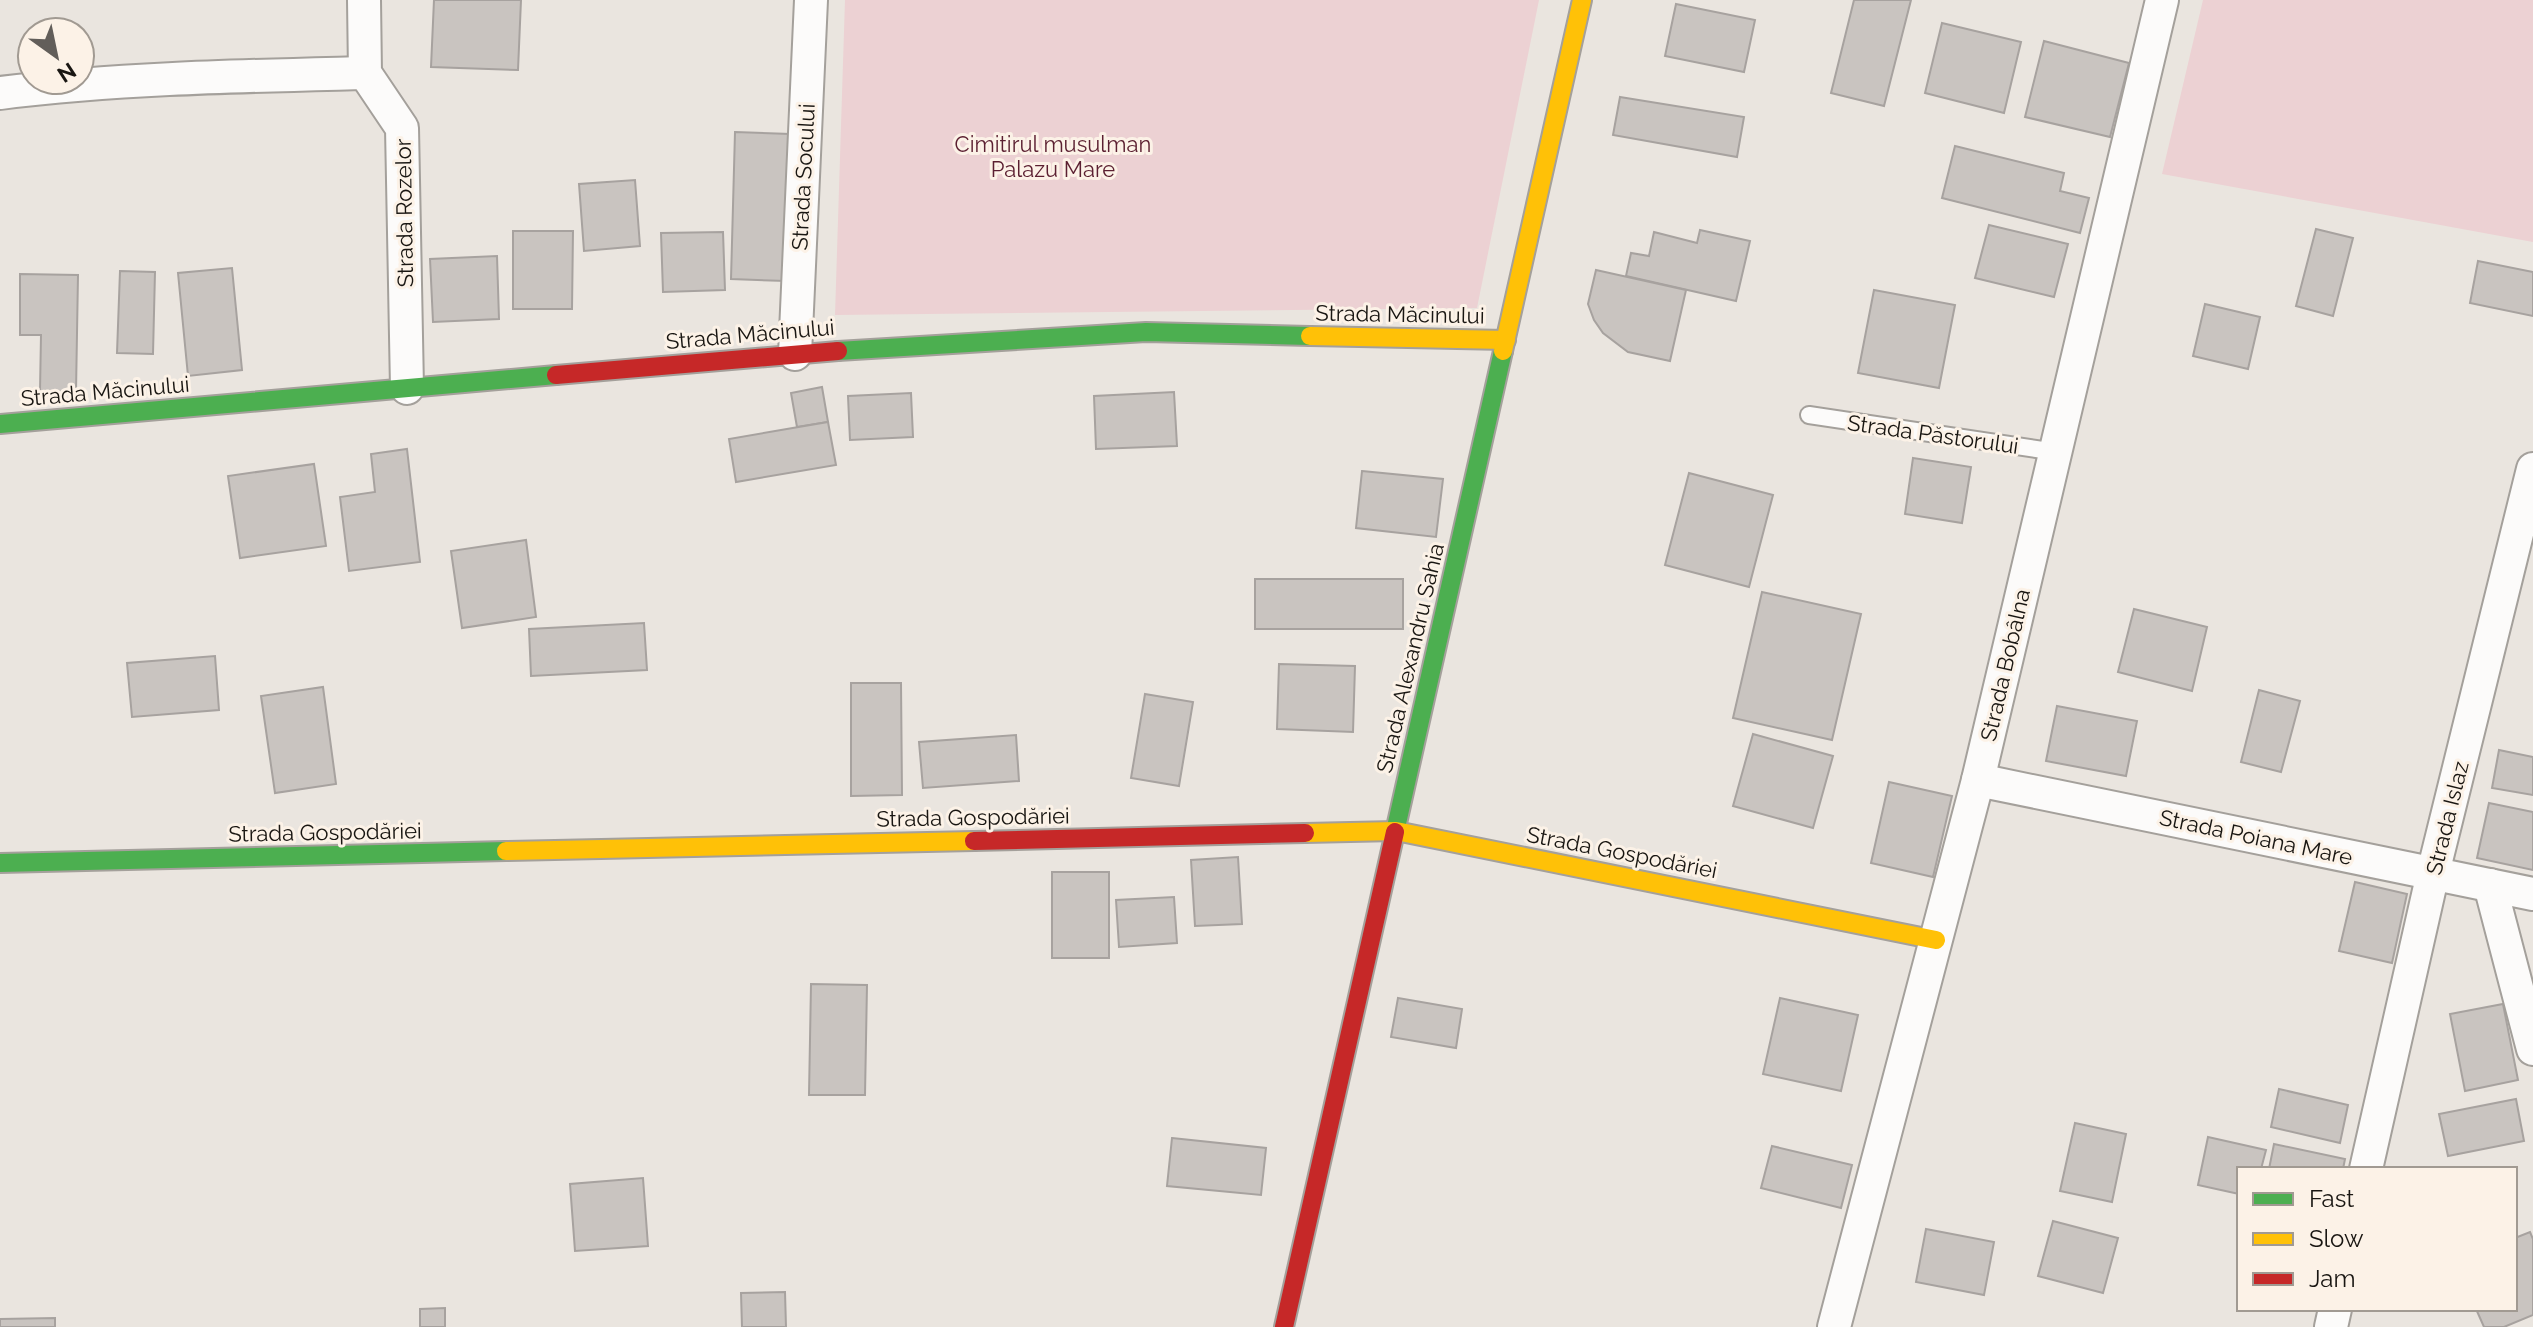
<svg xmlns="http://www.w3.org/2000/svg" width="2533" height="1327" font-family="Raleway,sans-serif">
  <rect width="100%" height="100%" fill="#eae5df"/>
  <g fill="#ecd1d3">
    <polygon points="845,0 1539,0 1477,308 835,315"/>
    <polygon points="2203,0 2533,0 2533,242 2162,174"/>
  </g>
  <g fill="#c9c4c0" stroke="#a7a29f" stroke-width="2">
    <polygon points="434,0 521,0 518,70 431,67"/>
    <polygon points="1854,0 1911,0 1884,106 1831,93"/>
    <polygon points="1676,4 1755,20 1744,72 1665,56"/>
    <polygon points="1942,23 2021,42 2004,113 1925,93"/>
    <polygon points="2044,41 2129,63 2110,137 2025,117"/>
    <polygon points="1620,97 1744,117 1737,157 1613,135"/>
    <polygon points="735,132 790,134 786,281 731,279"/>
    <polygon points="1955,146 2064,173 2060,191 2089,198 2080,233 1942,198"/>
    <polygon points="635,180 640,246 584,251 579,184"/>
    <polygon points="1989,225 2068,244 2054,297 1975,278"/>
    <polygon points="2316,229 2353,238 2333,316 2296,306"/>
    <polygon points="1700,230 1750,241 1736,301 1626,276 1631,253 1649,256 1654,232 1697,243"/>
    <polygon points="513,231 573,231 572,309 513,309"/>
    <polygon points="723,232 725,290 663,292 661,233"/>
    <polygon points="497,256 499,319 433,322 430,259"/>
    <polygon points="2478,261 2533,272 2533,316 2470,303"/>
    <polygon points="232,268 242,370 188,376 178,273"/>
    <polygon points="1596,270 1686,290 1670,361 1628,352 1603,333 1594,320 1588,304"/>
    <polygon points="120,271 155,272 153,354 117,353"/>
    <polygon points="20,274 78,275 76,392 40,391 41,335 20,335"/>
    <polygon points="1874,290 1955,305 1939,388 1858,373"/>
    <polygon points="2205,304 2260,317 2248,369 2193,356"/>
    <polygon points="822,387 828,422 797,427 791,393"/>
    <polygon points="1174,392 1177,446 1096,449 1094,396"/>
    <polygon points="911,393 913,437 850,440 848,396"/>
    <polygon points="828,422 836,465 736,482 729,439"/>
    <polygon points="407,449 420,562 349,571 340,497 375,492 371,454"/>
    <polygon points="1913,458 1971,467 1962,523 1905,514"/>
    <polygon points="314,464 326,546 240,558 228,476"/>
    <polygon points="1362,471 1443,479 1436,537 1356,528"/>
    <polygon points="1689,473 1773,495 1749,587 1665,565"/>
    <polygon points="526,540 536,617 462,628 451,551"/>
    <rect x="1255" y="579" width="148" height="50"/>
    <polygon points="1762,592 1861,614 1832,740 1733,718"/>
    <polygon points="2134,609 2207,627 2192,691 2118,672"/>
    <polygon points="644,623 647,670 531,676 529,629"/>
    <polygon points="215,656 219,710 132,717 127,663"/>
    <polygon points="1279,664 1355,666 1353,732 1277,729"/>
    <polygon points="851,683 901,683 902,795 851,796"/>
    <polygon points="323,687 336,784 275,793 261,696"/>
    <polygon points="2259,690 2300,701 2281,772 2241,762"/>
    <polygon points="1145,694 1193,702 1179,786 1131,778"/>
    <polygon points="2057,706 2137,721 2126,776 2046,761"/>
    <polygon points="1753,734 1833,756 1813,828 1733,806"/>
    <polygon points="1016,735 1019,781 923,788 919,742"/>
    <polygon points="2499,750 2533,757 2533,795 2492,788"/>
    <polygon points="1889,782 1952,796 1933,877 1871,863"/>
    <polygon points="2489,803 2533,812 2533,870 2477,858"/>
    <polygon points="1238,857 1242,924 1195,926 1191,860"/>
    <rect x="1052" y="872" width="57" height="86"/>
    <polygon points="2355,882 2407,894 2392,963 2339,951"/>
    <polygon points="1174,897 1177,943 1119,947 1116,900"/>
    <polygon points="811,984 867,985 865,1095 809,1095"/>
    <polygon points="1398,998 1462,1009 1456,1048 1391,1037"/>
    <polygon points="1780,998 1858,1015 1841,1091 1763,1074"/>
    <polygon points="2503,1004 2518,1080 2465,1091 2450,1014"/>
    <polygon points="2279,1089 2348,1105 2340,1143 2271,1127"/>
    <polygon points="2516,1099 2524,1141 2448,1156 2439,1114"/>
    <polygon points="2075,1123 2126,1134 2112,1202 2060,1191"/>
    <polygon points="2208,1137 2266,1150 2261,1169 2239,1169 2239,1194 2198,1185"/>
    <polygon points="1172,1138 1266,1148 1261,1195 1167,1186"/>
    <polygon points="2274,1144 2345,1159 2343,1169 2269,1169"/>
    <polygon points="1772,1146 1852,1165 1841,1208 1761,1188"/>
    <polygon points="643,1178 648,1246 575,1251 570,1184"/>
    <polygon points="2053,1221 2118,1238 2103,1293 2038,1276"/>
    <polygon points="1926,1229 1994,1242 1984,1295 1916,1282"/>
    <polygon points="2530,1232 2533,1239 2533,1315 2504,1327 2484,1327 2476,1309 2515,1309 2515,1238"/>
    <polygon points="785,1292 786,1327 742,1327 741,1293"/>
    <polygon points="445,1308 445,1327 420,1327 420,1309"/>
    <polygon points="55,1318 55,1327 0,1327 0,1319"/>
  </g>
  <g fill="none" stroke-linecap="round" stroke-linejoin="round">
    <g stroke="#a4a09b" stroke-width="20">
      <polyline id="lane" points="1809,415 2056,452"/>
    </g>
    <g stroke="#a4a09b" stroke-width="36">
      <g id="street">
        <polyline points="364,0 365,73 402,128 407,388"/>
        <path d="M 0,93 C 121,78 244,76 365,73"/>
        <polyline points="795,354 811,0"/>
        <polyline points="1978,780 2533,894"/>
        <polyline points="2490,885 2533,1049"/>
        <polyline points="2366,1169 2433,873 2533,469"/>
        <polyline points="1834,1327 1978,780 2162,0"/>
        <polyline points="2331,1327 2335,1309"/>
      </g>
    </g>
    <g stroke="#a4a09b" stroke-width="22">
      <g id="fast">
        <polyline points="838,351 1146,332 1310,336"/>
        <polyline points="0,424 556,375"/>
        <polyline points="1395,832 1503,351"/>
        <polyline points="0,863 506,851"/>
      </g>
    </g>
    <g stroke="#a4a09b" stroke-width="22">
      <g id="slow">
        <polyline points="1310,336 1506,340"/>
        <polyline points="1503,351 1582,0"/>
        <polyline points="1305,833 1396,831 1936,940"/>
        <polyline points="506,851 974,841"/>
      </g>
    </g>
    <g stroke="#a4a09b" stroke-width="22">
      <g id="jam">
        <polyline points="556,375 838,351"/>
        <polyline points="974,841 1305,833"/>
        <polyline points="1284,1327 1395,832"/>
      </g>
    </g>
    <use href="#lane" stroke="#fcfbfa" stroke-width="16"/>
    <use href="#street" stroke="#fcfbfa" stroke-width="32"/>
    <use href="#fast" stroke="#4caf50" stroke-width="18"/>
    <use href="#slow" stroke="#ffc107" stroke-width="18"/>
    <use href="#jam" stroke="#c62828" stroke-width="18"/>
  </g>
  <g text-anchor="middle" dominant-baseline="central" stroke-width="6" stroke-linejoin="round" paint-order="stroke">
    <g font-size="22" fill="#5b1f31" stroke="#fcf2e7">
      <text x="1053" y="144">Cimitirul musulman<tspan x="1053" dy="25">Palazu Mare</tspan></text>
    </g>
    <g font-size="22" fill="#191612" stroke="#fcf2e7">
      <text transform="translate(803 177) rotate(-87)">Strada Socului</text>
      <text transform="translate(404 213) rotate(-91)">Strada Rozelor</text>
      <text transform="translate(1400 314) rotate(1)">Strada Măcinului</text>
      <text transform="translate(750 334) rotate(-5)">Strada Măcinului</text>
      <text transform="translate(105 391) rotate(-5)">Strada Măcinului</text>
      <text transform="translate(1933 434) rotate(8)">Strada Păstorului</text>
      <text transform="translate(1410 658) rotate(-77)">Strada Alexandru Sahia</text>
      <text transform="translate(2005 665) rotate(-77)">Strada Bobâlna</text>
      <text transform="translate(973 817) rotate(-1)">Strada Gospodăriei</text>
      <text transform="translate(2447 818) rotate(-76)">Strada Islaz</text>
      <text transform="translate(325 832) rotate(-1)">Strada Gospodăriei</text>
      <text transform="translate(2256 837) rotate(12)">Strada Poiana Mare</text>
      <text transform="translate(1622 852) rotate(11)">Strada Gospodăriei</text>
    </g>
  </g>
  <rect x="2237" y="1167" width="280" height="144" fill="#fcf2e7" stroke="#a19a92" stroke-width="2"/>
  <rect x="2253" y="1193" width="40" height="12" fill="#4caf50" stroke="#a19a92" stroke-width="2"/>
  <text x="2309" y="1207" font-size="24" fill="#191612">Fast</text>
  <rect x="2253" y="1233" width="40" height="12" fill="#ffc107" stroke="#a19a92" stroke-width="2"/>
  <text x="2309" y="1247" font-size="24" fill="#191612">Slow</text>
  <rect x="2253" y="1273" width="40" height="12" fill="#c62828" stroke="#a19a92" stroke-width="2"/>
  <text x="2309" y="1287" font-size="24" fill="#191612">Jam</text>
  <g transform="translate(56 56) rotate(147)"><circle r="38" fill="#fcf2e7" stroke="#a19a92" stroke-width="2"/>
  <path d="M0-6L14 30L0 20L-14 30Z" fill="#625e5a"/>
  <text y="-12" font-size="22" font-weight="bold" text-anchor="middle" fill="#191612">N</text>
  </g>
</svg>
